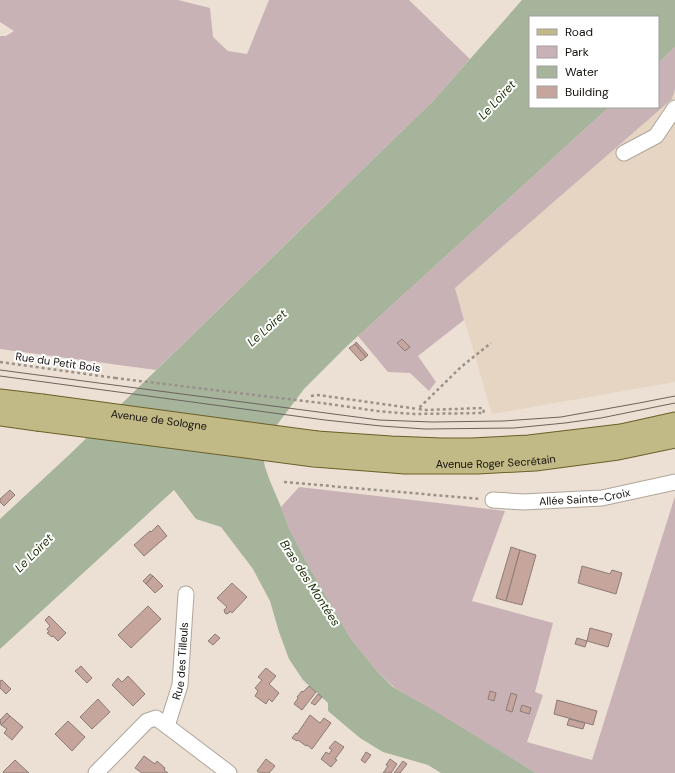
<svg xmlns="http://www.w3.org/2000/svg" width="675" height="773" font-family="'DM Sans',sans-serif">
  <rect width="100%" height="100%" fill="#ece0d4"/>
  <polygon fill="#e6d5c3" points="675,89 675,382 492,414 455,288 672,99"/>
  <g fill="#c9b2b6">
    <polygon points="0,0 178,0 210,8 213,37 228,51 247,54 269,0 409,0 470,59 434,100 156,370 0,349 0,36 6,36 14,31 0,22"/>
    <polygon points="675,47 675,89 672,99 455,288 464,320 418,356 436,382 429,391 410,373 388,372 358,336 609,107 658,107 658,63"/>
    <polygon points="299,487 456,505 505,511 472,601 553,623 535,692 543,695 527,742 592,760 675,496 675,773 536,773 395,688 376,670 351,639 308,565 289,528 281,507"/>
  </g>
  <polygon fill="#a5b49a" points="522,0 675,0 675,47 658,63 658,17 530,17 530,107 609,107 346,347 304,389 261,446 265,467 270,481 281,507 289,528 308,565 351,639 376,670 393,687 433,710 536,773 441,773 428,765 383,752 360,738 328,711 328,703 303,680 289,659 279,632 270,601 253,569 221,527 196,519 174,490 0,649 0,519 69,455 434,100"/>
  <g fill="#c5a59c" stroke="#8b7b77">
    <polygon points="402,339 410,347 405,351 397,343"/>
    <polygon points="356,342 368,355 366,357 355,344"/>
    <polygon points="355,344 366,357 361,361 349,348"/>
    <polygon points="10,490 15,495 4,506 0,502 0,499"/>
    <polygon points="158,525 167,536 144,556 134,545 150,531 151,532"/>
    <polygon points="511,547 520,550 506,601 496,598"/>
    <polygon points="520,550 536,555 522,605 506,601"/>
    <polygon points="582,566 610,574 612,570 622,573 616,594 578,583"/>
    <polygon points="150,574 153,576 146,584 143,581"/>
    <polygon points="153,576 163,586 155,593 146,584"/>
    <polygon points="232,583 247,597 232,613 230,611 229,613 226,614 225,613 224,610 227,607 217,598"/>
    <polygon points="148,606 161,619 131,648 118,635"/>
    <polygon points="49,616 66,633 58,641 53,636 52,637 47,633 49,632 47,629 50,626 45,620"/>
    <polygon points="590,628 612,634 608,647 587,641"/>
    <polygon points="215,634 220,638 213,645 208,641"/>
    <polygon points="577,638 587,641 585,647 575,644"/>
    <polygon points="81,666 92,678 87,683 75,671"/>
    <polygon points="266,668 276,676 269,684 279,693 272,702 269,699 266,704 255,696 258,691 255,688 262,680 258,677"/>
    <polygon points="128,676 145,694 133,706 112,685 118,678 122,682"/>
    <polygon points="2,680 11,689 6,694 0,688 0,681"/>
    <polygon points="309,686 316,692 302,710 294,704 298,698 297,697 302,691 303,692"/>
    <polygon points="490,691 496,693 494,701 488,699"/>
    <polygon points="511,693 517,695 512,712 506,710"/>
    <polygon points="318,694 322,697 315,705 311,703"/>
    <polygon points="98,699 110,712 92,729 80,717"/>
    <polygon points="557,700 597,711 593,725 554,714"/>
    <polygon points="522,705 531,708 529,714 520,711"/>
    <polygon points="7,713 10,716 1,725 0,720"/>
    <polygon points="310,715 320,723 324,718 331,723 312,749 307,745 306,746 298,740 297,741 292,738 296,733 297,734"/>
    <polygon points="10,716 23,727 12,740 4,733 7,729 1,725"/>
    <polygon points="569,719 585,723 583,729 567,725"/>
    <polygon points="68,721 85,737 72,751 55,734"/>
    <polygon points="335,741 344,747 335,759 337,760 331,767 321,759 326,752 329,754 332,750 329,748"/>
    <polygon points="366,752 371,755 365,763 361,760"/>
    <polygon points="144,756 155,764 157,761 165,768 164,770 168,773 142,773 135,768"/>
    <polygon points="266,759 275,766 269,773 260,773 257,771"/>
    <polygon points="390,759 397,764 391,773 383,773 388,766 386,765"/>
    <polygon points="15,760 29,773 4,773 3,772"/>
    <polygon points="403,761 407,764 400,773 394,773"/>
  </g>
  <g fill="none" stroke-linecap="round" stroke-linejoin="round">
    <g stroke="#afa599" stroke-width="17">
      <g id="minor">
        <polyline points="624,153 656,136 675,108"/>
        <path id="s1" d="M 493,500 L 523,502 L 602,498 L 675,482"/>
        <path id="s2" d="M 167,726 L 180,685 L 186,594"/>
        <polyline points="96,773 147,721 156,718 167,726 229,773"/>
      </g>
    </g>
    <g stroke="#6a5f27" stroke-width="21">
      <g id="major">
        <polyline points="0,399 42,404"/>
        <polyline points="0,416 37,421"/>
        <polyline points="317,441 391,446 442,448 472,448 529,445 621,434 675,422"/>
        <path id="s3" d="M 314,457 L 405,464 L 477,464 L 535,461 L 618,450 L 675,438"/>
      </g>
    </g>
    <g stroke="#9a9188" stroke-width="2.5" stroke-dasharray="3 3" stroke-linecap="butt">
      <polyline points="0,362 115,378"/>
      <polyline points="311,396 318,395 418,409"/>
      <polyline points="329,404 377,411 414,414 484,413 483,408 426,410 418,409 461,367 491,343"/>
      <polyline points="284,482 481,499"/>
    </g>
    <use href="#minor" stroke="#fff" stroke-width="15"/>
    <use href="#major" stroke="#c1b986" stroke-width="19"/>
    <g stroke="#6a635c" stroke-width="1">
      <polyline points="0,370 379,420 432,422 503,421 561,417 639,403 675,396"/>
      <polyline points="0,376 325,420 381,426 425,429 514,428 565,423 601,418 675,403"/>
    </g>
    <g stroke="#6a5f27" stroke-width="21" stroke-linecap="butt">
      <g id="major-bridge">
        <path id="s4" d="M 42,404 L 317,441"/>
        <polyline points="37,421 314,457"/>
      </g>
    </g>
    <polyline stroke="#9a9188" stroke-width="2.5" stroke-dasharray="3 3" stroke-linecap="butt" points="115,378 329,404"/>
    <use href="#major-bridge" stroke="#c1b986" stroke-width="19"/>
  </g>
  <g text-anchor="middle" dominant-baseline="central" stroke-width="4" stroke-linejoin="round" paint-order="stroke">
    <g font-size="11" fill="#14100c" stroke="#fff">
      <text transform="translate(58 362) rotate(8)">Rue du Petit Bois</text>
      <text stroke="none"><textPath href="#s4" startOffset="118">Avenue de Sologne</textPath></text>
      <text stroke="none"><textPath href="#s3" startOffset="182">Avenue Roger Secrétain</textPath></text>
      <text stroke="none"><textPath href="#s1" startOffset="92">Allée Sainte-Croix</textPath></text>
      <text stroke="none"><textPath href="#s2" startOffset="67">Rue des Tilleuls</textPath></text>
    </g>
    <g font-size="12" font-style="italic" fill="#20340a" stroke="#fff">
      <text transform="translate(497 100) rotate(-47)">Le Loiret</text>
      <text transform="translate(267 328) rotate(-42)">Le Loiret</text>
      <text transform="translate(34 553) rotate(-45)">Le Loiret</text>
      <text transform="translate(310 583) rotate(57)">Bras des Montées</text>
    </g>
  </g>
  <rect x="529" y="16" width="130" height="92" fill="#ffffff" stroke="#a19f9e"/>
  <rect x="537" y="29" width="20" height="6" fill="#c1b986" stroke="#a19f9e"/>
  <text x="565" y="36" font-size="12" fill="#14100c">Road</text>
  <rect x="537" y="46" width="20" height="12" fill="#c9b2b6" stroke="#a19f9e"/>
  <text x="565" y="56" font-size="12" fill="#14100c">Park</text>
  <rect x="537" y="66" width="20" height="12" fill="#a5b49a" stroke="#a19f9e"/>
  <text x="565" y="76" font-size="12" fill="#14100c">Water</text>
  <rect x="537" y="86" width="20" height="12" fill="#c5a59c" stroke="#a19f9e"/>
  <text x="565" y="96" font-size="12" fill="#14100c">Building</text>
</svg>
